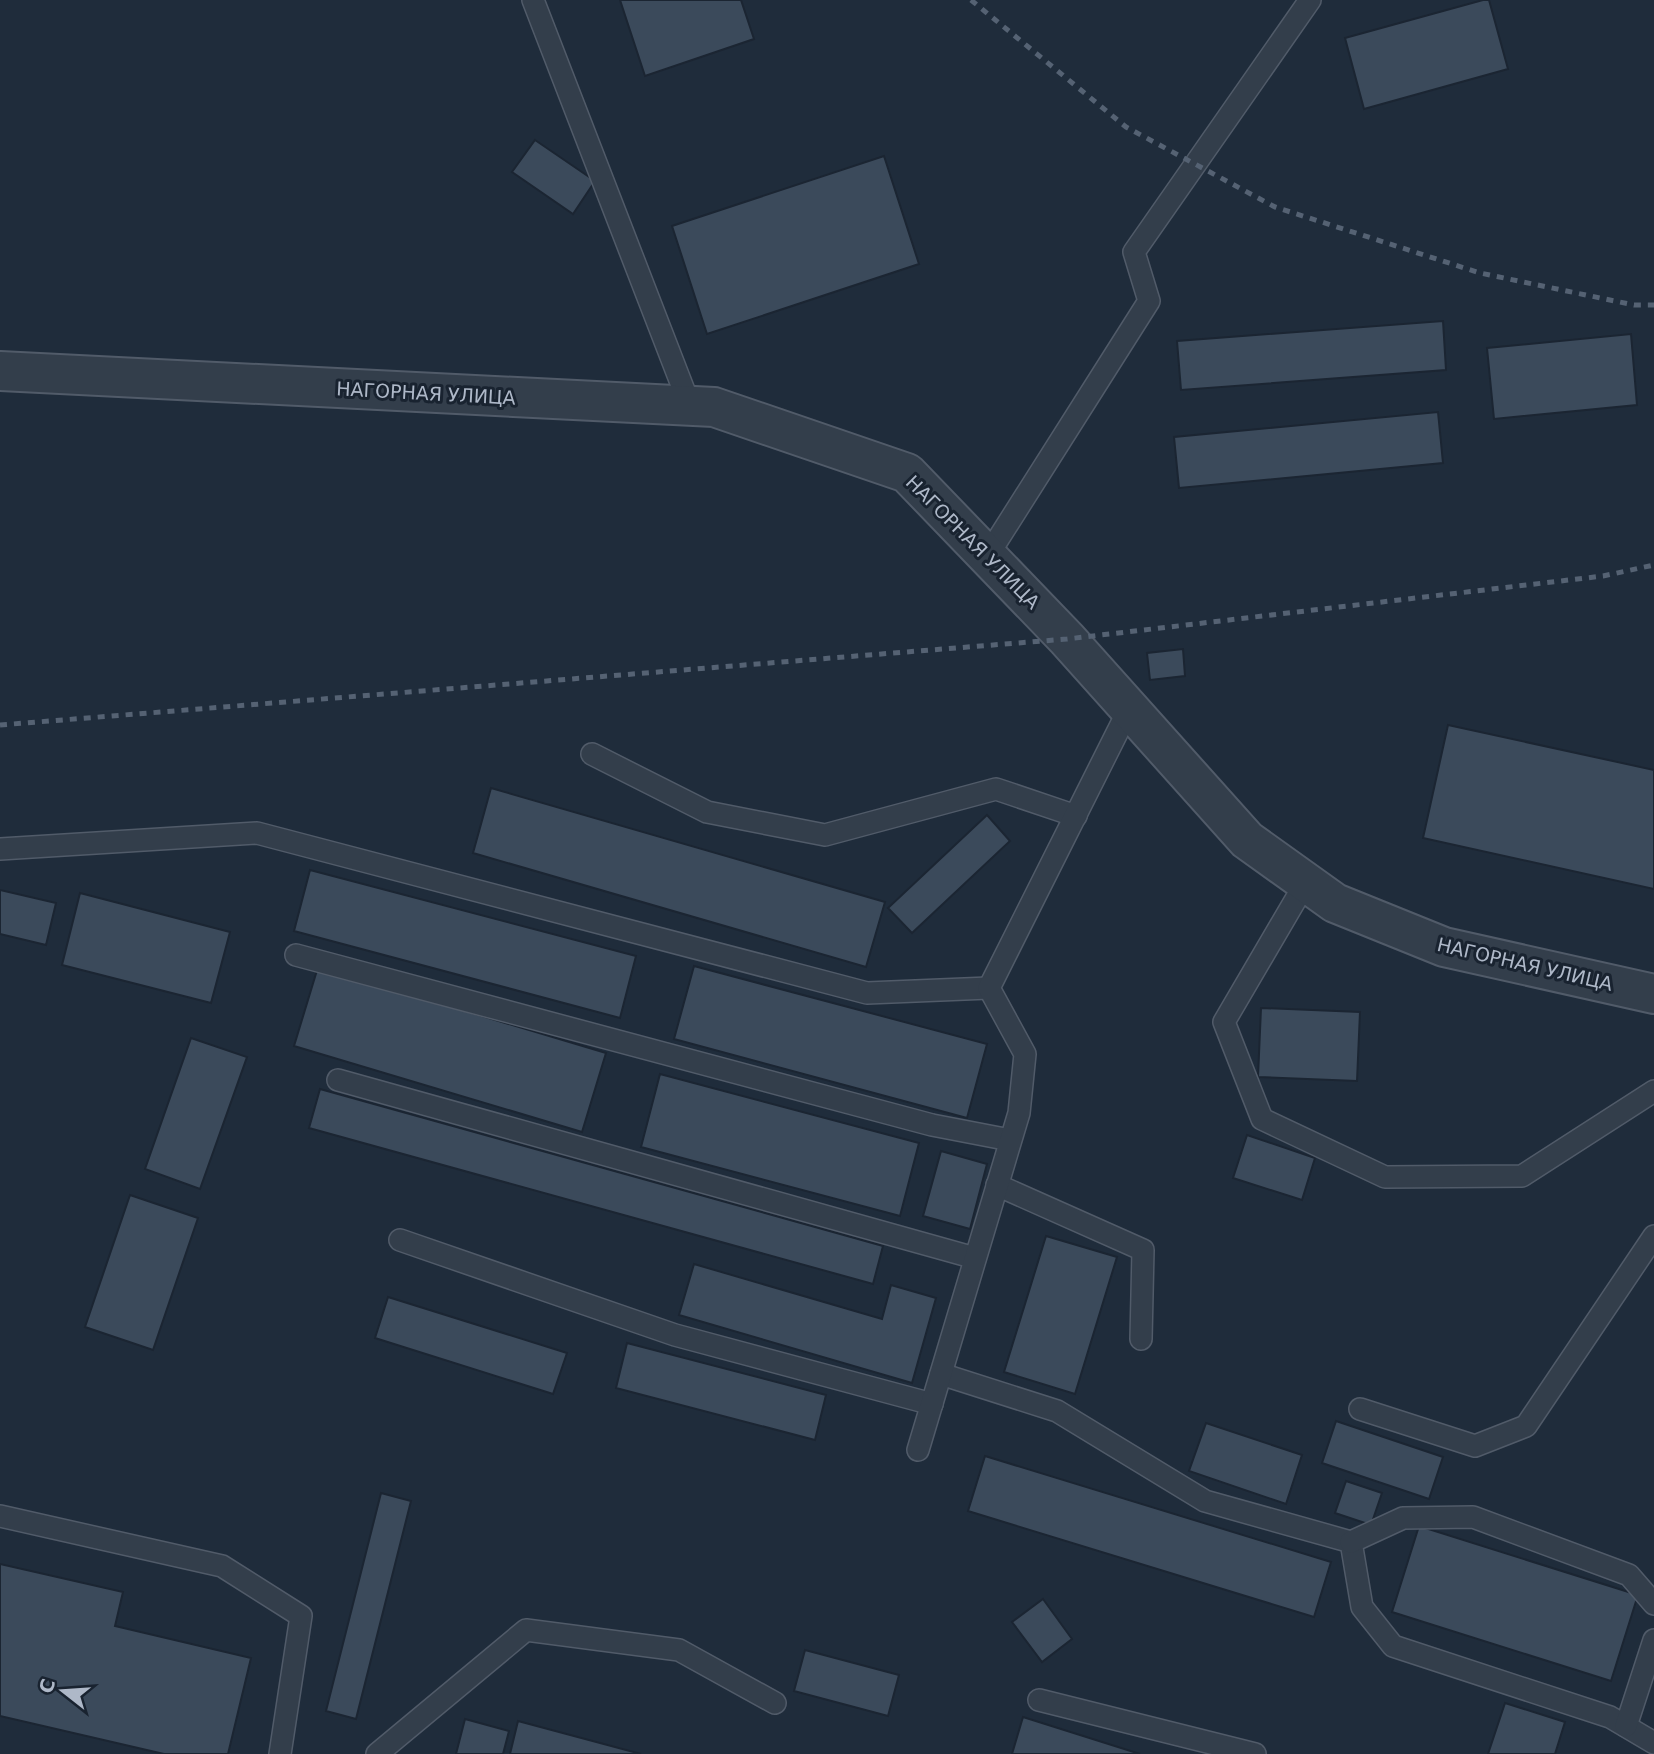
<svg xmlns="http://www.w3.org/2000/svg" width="1654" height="1754" font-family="'DejaVu Sans',sans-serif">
  <rect width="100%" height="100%" fill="#1f2c3b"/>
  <g fill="#3b4a5b" stroke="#1b2532" stroke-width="2">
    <polygon points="620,0 741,0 754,39 645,76"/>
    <polygon points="1483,0 1489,0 1508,69 1364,109 1345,38"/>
    <polygon points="535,140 595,181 573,214 512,172"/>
    <polygon points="884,156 919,264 707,334 672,226"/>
    <polygon points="1443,321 1446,370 1181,390 1177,341"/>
    <polygon points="1631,334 1637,405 1494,419 1487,348"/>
    <polygon points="1438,412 1443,463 1179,488 1174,437"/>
    <polygon points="1183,649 1185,676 1150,680 1147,653"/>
    <polygon points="1448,725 1654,770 1654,889 1423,838"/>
    <polygon points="491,788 885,902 866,967 473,853"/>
    <polygon points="987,815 1010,841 912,933 888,908"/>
    <polygon points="310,870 636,956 620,1018 294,931"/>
    <polygon points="0,890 56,903 46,945 0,934"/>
    <polygon points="80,893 230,932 211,1003 62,965"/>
    <polygon points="694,966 987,1044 967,1118 674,1039"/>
    <polygon points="318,967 606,1053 582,1132 294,1046"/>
    <polygon points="1261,1008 1360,1012 1357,1081 1258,1077"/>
    <polygon points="191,1038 247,1057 200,1189 145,1169"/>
    <polygon points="660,1074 919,1143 900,1216 641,1147"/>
    <polygon points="320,1089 883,1246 873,1284 309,1128"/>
    <polygon points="1247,1135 1315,1158 1302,1200 1233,1178"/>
    <polygon points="941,1151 987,1164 970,1229 923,1216"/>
    <polygon points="130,1195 198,1218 153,1350 85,1327"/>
    <polygon points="1046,1236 1117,1257 1075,1394 1004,1372"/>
    <polygon points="694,1264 882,1319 891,1285 936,1298 912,1383 679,1315"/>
    <polygon points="388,1297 567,1353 553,1394 375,1338"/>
    <polygon points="627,1343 826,1395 815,1440 616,1388"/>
    <polygon points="1336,1421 1443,1457 1429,1499 1322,1463"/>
    <polygon points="1206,1423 1302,1455 1286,1504 1189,1471"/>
    <polygon points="985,1456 1331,1562 1314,1617 968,1511"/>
    <polygon points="1346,1481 1382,1493 1371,1525 1335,1513"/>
    <polygon points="381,1493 411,1501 356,1719 326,1711"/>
    <polygon points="1419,1526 1638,1595 1611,1681 1392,1612"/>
    <polygon points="0,1564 123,1592 115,1626 251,1658 228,1754 164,1754 0,1716"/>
    <polygon points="1043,1599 1072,1639 1042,1662 1012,1622"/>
    <polygon points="805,1650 899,1675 888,1716 794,1691"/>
    <polygon points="1505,1703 1565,1722 1555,1754 1488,1754"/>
    <polygon points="1023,1717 1140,1754 1012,1754"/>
    <polygon points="465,1719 509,1731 503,1754 456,1754"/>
    <polygon points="518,1721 641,1754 510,1754"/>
  </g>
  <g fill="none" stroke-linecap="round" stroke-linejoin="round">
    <g stroke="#515b69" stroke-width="24">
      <g id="lane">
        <polyline points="533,0 690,406"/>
        <polyline points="988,555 1149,301 1134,252 1310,0"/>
        <polyline points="592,754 707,812 825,835 996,789 1076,816"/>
        <polyline points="0,849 257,833 867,993 989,988"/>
        <polyline points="1306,882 1224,1022 1262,1119 1385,1177 1522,1176 1654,1091"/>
        <polyline points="296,955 932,1125 1010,1140"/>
        <polyline points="338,1080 975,1258"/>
        <polyline points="997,1185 1143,1250 1141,1339"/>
        <polyline points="400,1240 675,1335 932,1404"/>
        <polyline points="941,1374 1057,1411 1205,1501 1351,1542 1362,1607 1393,1646 1610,1717 1654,1743"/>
        <polyline points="1360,1409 1475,1446 1526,1426 1654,1236"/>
        <polyline points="918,1450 1019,1113 1025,1054 989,988 1130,707"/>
        <polyline points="0,1516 222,1566 301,1616 280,1754"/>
        <polyline points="1351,1542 1403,1518 1473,1517 1629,1575 1654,1604"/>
        <polyline points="1039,1700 1255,1754"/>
        <polyline points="1626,1726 1654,1640"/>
        <polyline points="377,1754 526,1630 679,1650 775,1703"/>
      </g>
    </g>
    <g stroke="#515b69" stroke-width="42">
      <polyline id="street" points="0,371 714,407 907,473 1067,639 1247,840 1335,903 1444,947 1654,994"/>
    </g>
    <use href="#lane" stroke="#333e4b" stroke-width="21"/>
    <use href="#street" stroke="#333e4b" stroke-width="38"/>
    <g stroke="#556273" stroke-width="5" stroke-dasharray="7 7" stroke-linecap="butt">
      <polyline points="971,0 1126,127 1275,207 1480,273 1634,305 1654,305"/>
      <polyline points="0,725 1067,639 1603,576 1654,565"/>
    </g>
  </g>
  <g text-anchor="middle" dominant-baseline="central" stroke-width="6" stroke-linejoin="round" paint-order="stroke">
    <g font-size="19" fill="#aeb8c8" stroke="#192330">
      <text transform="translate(426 393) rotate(3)">НАГОРНАЯ УЛИЦА</text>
      <text transform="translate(973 542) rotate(45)">НАГОРНАЯ УЛИЦА</text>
      <text transform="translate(1525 964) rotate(13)">НАГОРНАЯ УЛИЦА</text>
    </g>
  </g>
  <g transform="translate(63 1691) rotate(287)" stroke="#192330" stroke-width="5" paint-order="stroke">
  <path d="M0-5L12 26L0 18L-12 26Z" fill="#aeb8c8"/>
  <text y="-10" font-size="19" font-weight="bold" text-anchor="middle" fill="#aeb8c8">С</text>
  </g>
</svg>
